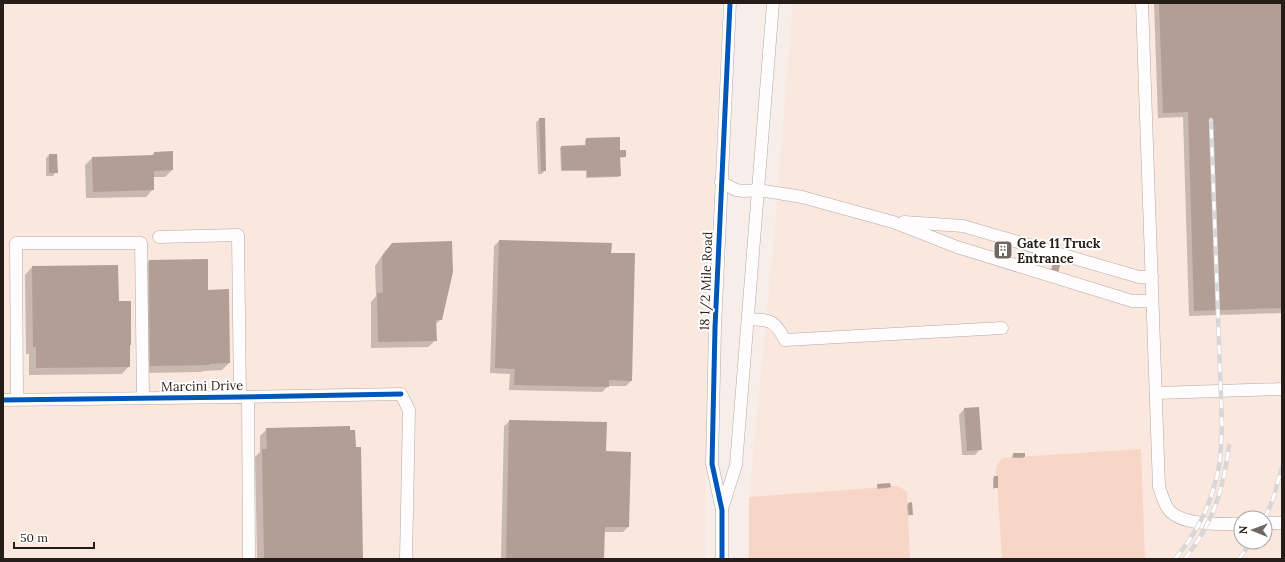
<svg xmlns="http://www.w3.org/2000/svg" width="1285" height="562" font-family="Lora,serif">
  <rect width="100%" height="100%" fill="#f7eeea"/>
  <g fill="#fae7dd" fill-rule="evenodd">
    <polygon points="3,3 722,3 707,339 705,559 3,559"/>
    <path d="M 793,3 L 1282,3 L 1282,559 L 748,559 L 750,488 L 774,238 ZM 1241,518 L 1265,518 L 1265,542 L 1241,542 Z"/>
  </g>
  <g fill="#f8d6c7">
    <polygon points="1141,449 1145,559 1002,559 996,467 1002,458"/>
    <polygon points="899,486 907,492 910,559 749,559 749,497"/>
  </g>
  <g fill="#0003">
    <polygon points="1154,3 1282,3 1282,313 1189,316 1183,117 1158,118"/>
    <polygon points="540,119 545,170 542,174 538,174 536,122"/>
    <polygon points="587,139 619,151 625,157 619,158 620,176 618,177 586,178 586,171 561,171 560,148 562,147 585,146 585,140"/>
    <polygon points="154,153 172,170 165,177 153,177 153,189 146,197 86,198 85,165 92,158 151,156"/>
    <polygon points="49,155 56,172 53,176 46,176 46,158"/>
    <polygon points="499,241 611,244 610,254 631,381 626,386 608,386 602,392 509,390 510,374 490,373 494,246"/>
    <polygon points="392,244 441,319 435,325 436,340 428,347 371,348 371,302 376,296 375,266 385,251"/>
    <polygon points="1000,247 1006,254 1004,256 997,254"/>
    <polygon points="149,261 207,291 228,290 229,363 222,370 203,371 201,372 144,373 142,268"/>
    <polygon points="32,267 118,302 130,302 130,345 129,347 129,366 122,374 29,375 29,354 26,354 25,275"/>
    <polygon points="964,409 980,449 975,455 962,455 959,415"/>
    <polygon points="510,421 605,452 630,453 628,527 623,532 604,532 603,559 501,559 504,426"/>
    <polygon points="267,429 362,559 257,559 255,457 260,452 260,436"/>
    <polygon points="1013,454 1024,457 1023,458 1012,458"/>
    <polygon points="994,477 997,477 997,487 993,489 993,478"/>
    <polygon points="878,485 890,487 888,488 877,489 877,486"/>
    <polygon points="909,504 912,514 908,516 907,505"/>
  </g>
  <g fill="#b29e94">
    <polygon points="1159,3 1282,3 1282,308 1194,311 1188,112 1163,113"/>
    <polygon points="539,118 545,118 546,171 541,171"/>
    <polygon points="620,137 620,150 626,150 626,157 620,157 621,176 587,177 587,170 562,170 561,146 586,145 586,138"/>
    <polygon points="173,151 173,170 154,171 154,190 93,192 92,157 154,155 154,152"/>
    <polygon points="49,154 57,154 58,173 49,173"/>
    <polygon points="499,240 612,243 611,253 635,253 632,381 609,380 609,387 514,385 515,369 495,368"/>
    <polygon points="452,241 453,272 442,320 436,320 437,341 378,342 377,293 383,293 382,257 392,243"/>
    <polygon points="1000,246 1009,248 1007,255 998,252"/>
    <polygon points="208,259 208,290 229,289 230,363 210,364 210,365 150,366 149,260"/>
    <polygon points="1054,260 1061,262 1058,273 1051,270"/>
    <polygon points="118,265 119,301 131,301 131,345 130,345 130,367 36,368 36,347 33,347 32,266"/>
    <polygon points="979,407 982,450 967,451 964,408"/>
    <polygon points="509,420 607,422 606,451 631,452 629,527 605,527 604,559 506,559"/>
    <polygon points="350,426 350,430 355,430 356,447 361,447 363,559 264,559 262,449 267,449 266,428"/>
    <rect x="1013" y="453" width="12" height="4"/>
    <rect x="994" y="476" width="4" height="12"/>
    <polygon points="890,483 891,487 878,488 877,484"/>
    <polygon points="912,502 913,515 909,515 908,503"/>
  </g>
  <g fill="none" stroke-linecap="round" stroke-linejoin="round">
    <g stroke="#b3aaa6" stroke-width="13">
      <g id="minor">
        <path d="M 1142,3 L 1159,487 C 1162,495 1164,504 1169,510 C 1182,526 1223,524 1241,524"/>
        <polyline points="721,182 736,190 744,191 759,190 802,197 893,222 957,247 1132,301 1152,301"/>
        <polyline points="904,222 963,226 1139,277 1152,277"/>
        <polyline points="159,237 238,235 240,397"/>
        <path d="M 748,319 C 770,320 774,319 785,340 L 1002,328"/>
        <polyline points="1156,393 1282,389"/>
        <polyline points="248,397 249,559"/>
        <polyline points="17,399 16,243 141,243 143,398"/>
        <polyline points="3,400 240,397 401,394 409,410 406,559"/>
        <polyline points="722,509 736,465 773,3"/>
        <polyline points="1265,523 1282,523"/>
        <polyline points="722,559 722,510 712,464 715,328 730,3"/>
      </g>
    </g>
    <use href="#minor" stroke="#fefcfc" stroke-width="12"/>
    <g stroke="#d9d6d6" stroke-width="4.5">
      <g id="rail">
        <polyline points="1265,518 1273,499 1282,467"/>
        <path d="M 1175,559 C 1199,530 1212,503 1219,466 C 1221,453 1221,439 1222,426 L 1211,120"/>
        <path d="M 1185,559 C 1213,522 1223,492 1229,446"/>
        <polyline points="1239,559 1251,542"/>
      </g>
    </g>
    <use href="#rail" stroke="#fff" stroke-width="3" stroke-dasharray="9" stroke-linecap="butt"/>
    <g stroke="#fff" stroke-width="8">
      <g id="cycleway">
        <polyline points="3,400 240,397 401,394"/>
        <polyline points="722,559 722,510 712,464 715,328 730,3"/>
      </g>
    </g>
    <use href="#cycleway" stroke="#0057b8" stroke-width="5"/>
  </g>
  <defs>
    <g id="building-square" transform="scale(1)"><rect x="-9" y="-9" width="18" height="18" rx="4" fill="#706662" stroke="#fff"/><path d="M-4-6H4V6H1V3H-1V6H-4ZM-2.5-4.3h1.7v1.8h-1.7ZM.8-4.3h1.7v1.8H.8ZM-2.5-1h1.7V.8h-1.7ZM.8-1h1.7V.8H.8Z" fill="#fff"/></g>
  </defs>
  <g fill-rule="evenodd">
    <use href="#building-square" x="1003" y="250"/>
  </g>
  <g text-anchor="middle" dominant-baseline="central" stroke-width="4" stroke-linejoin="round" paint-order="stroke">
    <g font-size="13" font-weight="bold" fill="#271d18" stroke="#fff" text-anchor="start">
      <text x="1017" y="243">Gate 11 Truck<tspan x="1017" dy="15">Entrance</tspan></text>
    </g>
    <g font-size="13" fill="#271d18" stroke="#fff">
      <text transform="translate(706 281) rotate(-88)">18 1/2 Mile Road</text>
      <text transform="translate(202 386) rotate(-1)">Marcini Drive</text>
    </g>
  </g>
  <rect width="1285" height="562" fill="none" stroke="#271d18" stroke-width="8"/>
  <g transform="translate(1253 530) rotate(271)"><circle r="19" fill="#ffffff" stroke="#a9a5a3"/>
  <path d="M0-3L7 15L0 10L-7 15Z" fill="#706662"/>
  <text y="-6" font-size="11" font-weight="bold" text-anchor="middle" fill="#271d18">N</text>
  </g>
  <path d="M14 542v6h80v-6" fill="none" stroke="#271d18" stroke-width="2"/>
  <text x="20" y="542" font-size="12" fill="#271d18" stroke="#ffffff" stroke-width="3" paint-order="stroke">50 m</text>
</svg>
